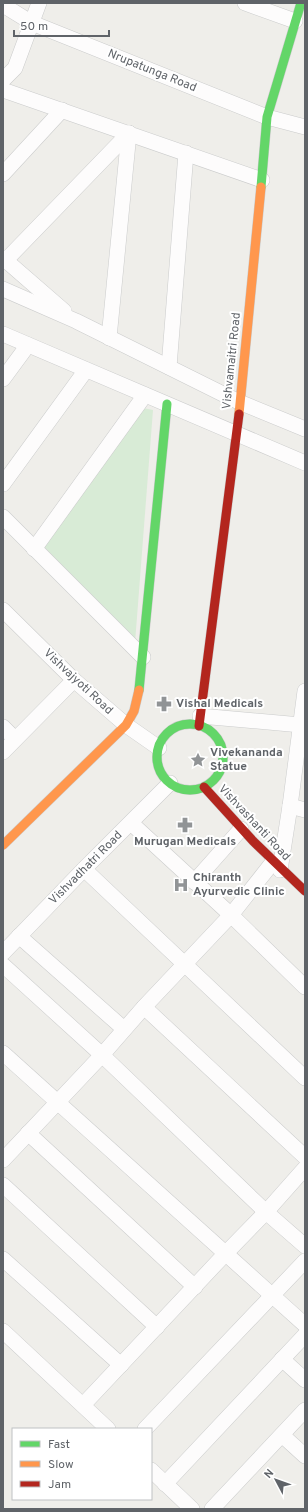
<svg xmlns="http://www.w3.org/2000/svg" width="308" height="1512" font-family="Overpass,sans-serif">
  <rect width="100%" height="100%" fill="#efeeea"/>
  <polygon fill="#d8ebd6" points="143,408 153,410 135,643 44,547"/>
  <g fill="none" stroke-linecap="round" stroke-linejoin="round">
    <g stroke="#cbcccc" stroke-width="16">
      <g id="street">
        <polyline points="245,3 295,21"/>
        <polyline points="3,5 32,23 267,117 305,127"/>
        <polyline points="3,80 15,68 39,3"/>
        <polyline points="3,90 262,180"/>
        <polyline points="3,174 62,110"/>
        <polyline points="3,258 64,311"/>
        <polyline points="6,260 129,133"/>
        <polyline points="3,289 76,321 239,402 305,429"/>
        <polyline points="3,334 305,463"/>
        <polyline points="109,338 129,133"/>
        <polyline points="169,367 186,153"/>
        <polyline points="3,379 28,345"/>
        <polyline points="3,484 86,370"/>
        <polyline points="3,517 143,657"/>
        <polyline points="34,549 145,395"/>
        <polyline points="3,610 74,680 126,725 159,748"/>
        <polyline points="200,716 301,725"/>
        <polyline points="3,727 15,739"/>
        <polyline points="3,752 74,680"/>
        <polyline points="290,806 305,810"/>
        <polyline points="131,823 231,915 305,987"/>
        <polyline points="84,869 305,1078"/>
        <polyline points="280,870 290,806 305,691"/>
        <polyline points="194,882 241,829"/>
        <polyline points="19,936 124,1029"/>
        <polyline points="3,953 84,869 170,783"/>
        <polyline points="3,965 102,1055 266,1212 305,1246"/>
        <polyline points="144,1007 305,1157"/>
        <polyline points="3,1053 305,1325"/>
        <polyline points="28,1133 195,1287"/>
        <polyline points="3,1160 102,1055 144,1007 231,915 273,862"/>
        <polyline points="3,1185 157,1327"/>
        <polyline points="3,1259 121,1365"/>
        <polyline points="3,1331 108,1429"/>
        <polyline points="282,1359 305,1380"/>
        <polyline points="83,1405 226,1253 266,1212 305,1168"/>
        <polyline points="145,1429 305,1261"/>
        <polyline points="282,1435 305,1456"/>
        <polyline points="151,1470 192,1509"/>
        <polyline points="165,1484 305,1335"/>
        <polyline points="212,1509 305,1410"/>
      </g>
    </g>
    <g stroke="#cacacb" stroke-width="10">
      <g id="fast">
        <polyline points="261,187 267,117 301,3"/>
        <polyline points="139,690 167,404"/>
        <circle cx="190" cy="757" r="33"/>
      </g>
    </g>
    <g stroke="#cacacb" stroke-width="10">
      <g id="slow">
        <polyline points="239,414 261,187"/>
        <polyline points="3,845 126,725 134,711 139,690"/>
      </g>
    </g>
    <g stroke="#cacacb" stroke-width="10">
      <g id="jam">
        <polyline points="199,726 239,414"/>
        <polyline points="204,787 253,841 305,891"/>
      </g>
    </g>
    <use href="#street" stroke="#fdfcfc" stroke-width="15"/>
    <use href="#fast" stroke="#63d668" stroke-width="9"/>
    <use href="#slow" stroke="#ff974d" stroke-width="9"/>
    <use href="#jam" stroke="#b3261e" stroke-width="9"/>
  </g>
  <defs>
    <g id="pharmacy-bare" transform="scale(1.2)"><path d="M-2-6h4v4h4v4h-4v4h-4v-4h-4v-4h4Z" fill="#919496" stroke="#fff" stroke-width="2.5" paint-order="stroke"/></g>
    <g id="sight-bare" transform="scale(1.2)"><path d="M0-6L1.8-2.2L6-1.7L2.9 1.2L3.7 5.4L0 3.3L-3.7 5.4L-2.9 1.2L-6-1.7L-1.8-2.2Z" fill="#919496" stroke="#fff" stroke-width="2.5" paint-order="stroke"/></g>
    <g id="hospital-bare" transform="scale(1.2)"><path d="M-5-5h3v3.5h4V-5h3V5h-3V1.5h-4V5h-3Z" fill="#919496" stroke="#fff" stroke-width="2.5" paint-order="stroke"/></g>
  </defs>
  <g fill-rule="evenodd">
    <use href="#pharmacy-bare" x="164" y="704"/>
    <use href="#sight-bare" x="198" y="760"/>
    <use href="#pharmacy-bare" x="185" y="825"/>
    <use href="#hospital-bare" x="181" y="885"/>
  </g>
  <g text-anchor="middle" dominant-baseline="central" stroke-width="4" stroke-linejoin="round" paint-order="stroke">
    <g font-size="12" fill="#5f6368" stroke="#fff">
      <text transform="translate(152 71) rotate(22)">Nrupatunga Road</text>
      <text transform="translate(232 361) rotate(-84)">Vishvamaitri Road</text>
      <text transform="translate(78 682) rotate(43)">Vishvajyoti Road</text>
      <text transform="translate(254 823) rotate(47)">Vishvashanti Road</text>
      <text transform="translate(86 868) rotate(-45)">Vishvadhatri Road</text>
    </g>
    <g font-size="12" font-weight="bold" fill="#5f6368" stroke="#fff" text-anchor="start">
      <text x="176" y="704">Vishal Medicals</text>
      <text x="210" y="753">Vivekananda<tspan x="210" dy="14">Statue</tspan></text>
      <text x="185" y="842" text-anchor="middle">Murugan Medicals</text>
      <text x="193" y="878">Chiranth<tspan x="193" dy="14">Ayurvedic Clinic</tspan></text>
    </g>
  </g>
  <rect width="308" height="1512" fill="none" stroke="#5f6368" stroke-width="8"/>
  <rect x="12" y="1428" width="140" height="72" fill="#ffffff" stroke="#bfc1c3"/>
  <rect x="20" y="1441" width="20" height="6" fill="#63d668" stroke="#bfc1c3"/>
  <text x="48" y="1448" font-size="12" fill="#5f6368">Fast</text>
  <rect x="20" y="1461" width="20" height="6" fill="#ff974d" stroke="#bfc1c3"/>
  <text x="48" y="1468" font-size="12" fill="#5f6368">Slow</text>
  <rect x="20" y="1481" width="20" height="6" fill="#b3261e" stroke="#bfc1c3"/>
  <text x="48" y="1488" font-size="12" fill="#5f6368">Jam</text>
  <g transform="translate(276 1480) rotate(311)" stroke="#ffffff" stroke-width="3" paint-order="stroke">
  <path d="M0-3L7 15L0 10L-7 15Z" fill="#5f6368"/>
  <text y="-6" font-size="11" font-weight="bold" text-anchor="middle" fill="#5f6368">N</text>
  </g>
  <path d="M14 30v6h95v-6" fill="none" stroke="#5f6368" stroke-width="2"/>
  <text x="20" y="30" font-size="12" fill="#5f6368" stroke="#ffffff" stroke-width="3" paint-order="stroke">50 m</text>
</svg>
